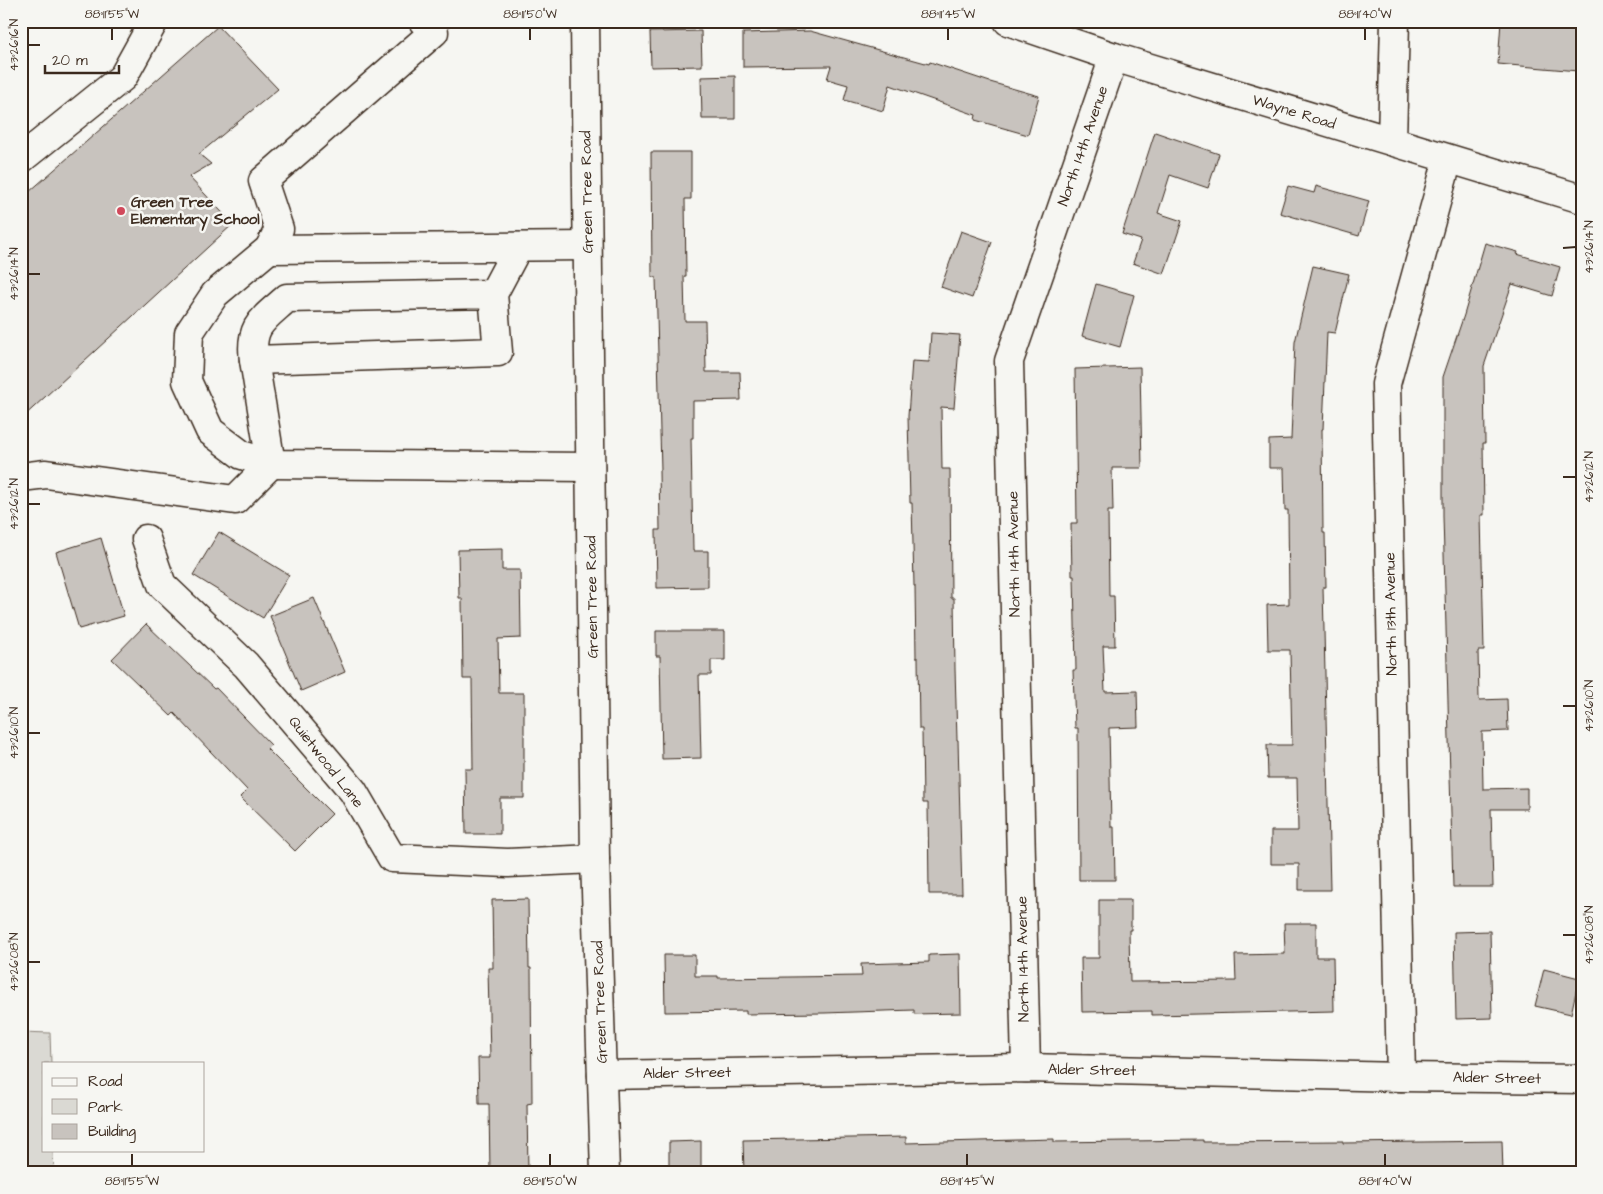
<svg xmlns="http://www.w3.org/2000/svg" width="1603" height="1194" font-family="'Architects Daughter',sans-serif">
  <rect width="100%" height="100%" fill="#f6f6f2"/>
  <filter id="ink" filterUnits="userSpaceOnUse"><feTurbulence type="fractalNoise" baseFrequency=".02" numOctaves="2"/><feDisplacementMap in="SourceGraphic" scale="10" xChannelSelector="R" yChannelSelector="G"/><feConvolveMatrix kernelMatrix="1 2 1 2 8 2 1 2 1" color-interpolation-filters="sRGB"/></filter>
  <g filter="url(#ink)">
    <polygon fill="#dad9d3" stroke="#8a8278" points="21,1032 50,1033 51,1063 44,1063 44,1150 53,1150 54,1173 21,1173"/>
    <g fill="#c8c3be" stroke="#3b2a1e">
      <polygon points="1501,21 1582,21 1578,71 1498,64"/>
      <polygon points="218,26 278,89 199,154 211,164 189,177 233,224 21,419 21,199"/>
      <polygon points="701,31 702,66 651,67 650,32"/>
      <polygon points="810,31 929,64 930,62 990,82 1039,96 1028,135 975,120 976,115 890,85 883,111 844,100 848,85 827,79 831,66 743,67 743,33"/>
      <polygon points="735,76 735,119 702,119 701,77"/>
      <polygon points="1155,132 1219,154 1208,188 1170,175 1158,213 1182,221 1164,274 1133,263 1141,240 1122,234"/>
      <polygon points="651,152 691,152 691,199 685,199 686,276 684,276 685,321 705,321 706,372 740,372 741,400 693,401 693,438 691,438 693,551 708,551 708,587 657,588 656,530 660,530 659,470 661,470 656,277 652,277"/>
      <polygon points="1288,186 1314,193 1316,186 1369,201 1359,236 1280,213"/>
      <polygon points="961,231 992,242 972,298 941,287"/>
      <polygon points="1485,243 1518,252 1517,254 1560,267 1552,296 1512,284 1484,366 1485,443 1483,443 1484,515 1481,515 1484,651 1478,651 1479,700 1507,699 1508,731 1482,732 1483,789 1527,788 1527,809 1491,809 1493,887 1453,887 1443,516 1443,377 1464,315"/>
      <polygon points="1313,266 1349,274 1335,333 1327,332 1323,429 1322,429 1323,533 1325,533 1326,587 1323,587 1330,890 1299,890 1299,864 1271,864 1271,831 1298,831 1297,778 1268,778 1267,745 1292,745 1290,650 1268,650 1267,605 1289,604 1288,510 1285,510 1284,468 1269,468 1269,440 1291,439 1295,342"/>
      <polygon points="1096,284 1134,295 1120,347 1082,336"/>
      <polygon points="931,333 960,335 954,408 941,407 942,469 950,469 951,598 954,598 955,669 957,740 958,740 962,894 929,894 928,803 923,803 922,729 919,729 918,658 916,658 915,586 914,586 912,503 910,503 908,416 912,361 929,362"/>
      <polygon points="1140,367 1142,468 1112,468 1113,511 1108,511 1109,596 1114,596 1115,646 1103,646 1105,692 1137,691 1138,727 1109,728 1111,827 1114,827 1115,880 1079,880 1078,728 1075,728 1073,670 1076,670 1074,576 1072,576 1071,523 1077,523 1075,369"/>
      <polygon points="219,532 289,575 263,618 193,575"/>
      <polygon points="101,538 124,616 79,629 56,552"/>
      <polygon points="502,549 502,570 520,570 521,638 498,639 499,693 524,693 524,798 500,798 500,834 466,834 465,769 473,769 472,679 463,679 462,598 459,598 458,550"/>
      <polygon points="314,598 345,672 301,691 270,616"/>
      <polygon points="146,624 214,689 216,688 271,745 267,749 332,814 295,851 240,797 247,790 174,713 171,716 112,659"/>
      <polygon points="656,631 725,631 725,660 711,660 711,675 699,675 701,758 662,759 660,656 656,656"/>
      <polygon points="528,899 529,968 531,968 532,1103 527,1104 528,1173 490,1173 489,1104 479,1104 478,1058 490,1058 488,968 493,968 492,900"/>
      <polygon points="1099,900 1131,900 1131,930 1129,930 1130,982 1236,981 1235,955 1285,954 1284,923 1316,923 1316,957 1333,957 1334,1011 1152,1015 1152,1011 1082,1012 1081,958 1099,958"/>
      <polygon points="1490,931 1492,1018 1456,1019 1454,932"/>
      <polygon points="960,954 961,1013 914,1014 914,1010 824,1013 746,1014 746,1011 665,1012 664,955 695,955 695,976 718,976 718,978 862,976 861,964 929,962 929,955"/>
      <polygon points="1544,969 1579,978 1571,1014 1535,1006"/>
      <polygon points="906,1137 906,1143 1054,1139 1054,1142 1203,1140 1203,1142 1343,1141 1343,1143 1502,1141 1503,1173 858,1173 858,1171 744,1173 743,1140"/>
      <polygon points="701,1141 701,1173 669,1173 669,1142"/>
    </g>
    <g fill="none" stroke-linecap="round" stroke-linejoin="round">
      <g stroke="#3b2a1e" stroke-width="31">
        <g id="minor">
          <polyline points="423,21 434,32 263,181 279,229 269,249 215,294 189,333 187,381 210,431 242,455 271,464 590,467"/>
          <polyline points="585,21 595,859 605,1173"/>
          <polyline points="1008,21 1114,57 1582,199"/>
          <polyline points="1392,141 1395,21"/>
          <polyline points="21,159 123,77 154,21"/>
          <polyline points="269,249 587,246"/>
          <path d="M 493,294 L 498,352 L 254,360 C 249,325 264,319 287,298 L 493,294 L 518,247"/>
          <polyline points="254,360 271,464"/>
          <polyline points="21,477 46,474 235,500 271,464"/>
          <polyline points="146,539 162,585 246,665 321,753 353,791 392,858 508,863 595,859"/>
          <polyline points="1026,1068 1009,361 1114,57"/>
          <polyline points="602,1075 1026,1068 1401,1077 1582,1079"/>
          <polyline points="1401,1077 1386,384 1448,159"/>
        </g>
      </g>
      <use href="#minor" stroke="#f6f6f2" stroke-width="28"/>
    </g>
  </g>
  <path fill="none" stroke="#3b2a1e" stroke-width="2" d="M 112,28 L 112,40M 530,28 L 530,40M 948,28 L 948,40M 1365,28 L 1365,40M 28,45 L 40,45M 1563,248 L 1576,247M 28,274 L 40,274M 1563,477 L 1576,477M 28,504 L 40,504M 1563,706 L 1576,706M 28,733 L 40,733M 1563,935 L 1576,935M 28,962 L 40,962M 132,1154 L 132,1166M 550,1154 L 550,1166M 967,1154 L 967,1166M 1385,1154 L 1385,1166"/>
  <circle fill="#d1495b" stroke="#f6f6f2" stroke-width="2" cx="121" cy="211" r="5"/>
  <g text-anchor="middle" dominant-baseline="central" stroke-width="5" stroke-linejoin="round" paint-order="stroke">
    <g font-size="15" fill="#3b2a1e" stroke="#f6f6f2">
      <text transform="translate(1294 112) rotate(17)">Wayne Road</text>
      <text transform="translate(1083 146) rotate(-71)">North 14th Avenue</text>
      <text transform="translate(587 192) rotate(-91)">Green Tree Road</text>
      <text transform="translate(1014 554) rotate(-91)">North 14th Avenue</text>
      <text transform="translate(592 597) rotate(-91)">Green Tree Road</text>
      <text transform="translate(1391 614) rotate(-91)">North 13th Avenue</text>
      <text transform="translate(326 762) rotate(52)">Quietwood Lane</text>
      <text transform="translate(1023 959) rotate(-91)">North 14th Avenue</text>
      <text transform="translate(600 1002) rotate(-92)">Green Tree Road</text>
      <text transform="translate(1092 1070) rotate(1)">Alder Street</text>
      <text transform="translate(687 1073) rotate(-1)">Alder Street</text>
      <text transform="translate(1497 1078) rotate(1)">Alder Street</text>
    </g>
    <g font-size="15" font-weight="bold" fill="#3b2a1e" stroke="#f6f6f2" text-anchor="start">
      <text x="131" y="202">Green Tree<tspan x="131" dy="17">Elementary School</tspan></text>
    </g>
  </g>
  <rect width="1603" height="1194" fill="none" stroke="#f6f6f2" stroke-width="55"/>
  <rect x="42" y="1062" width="162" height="90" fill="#f6f6f2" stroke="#aba49d"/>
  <rect x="52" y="1078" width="25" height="8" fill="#f6f6f2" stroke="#aba49d"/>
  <text x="88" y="1086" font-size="15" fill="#3b2a1e">Road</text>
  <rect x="52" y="1099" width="25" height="15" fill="#dad9d3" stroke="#aba49d"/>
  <text x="88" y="1112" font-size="15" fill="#3b2a1e">Park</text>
  <rect x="52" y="1124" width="25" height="15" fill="#c8c3be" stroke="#aba49d"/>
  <text x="88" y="1136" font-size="15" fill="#3b2a1e">Building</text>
  <path d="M45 65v8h74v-8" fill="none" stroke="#3b2a1e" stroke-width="2.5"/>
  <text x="52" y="65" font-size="15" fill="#3b2a1e" stroke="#f6f6f2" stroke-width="4" paint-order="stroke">20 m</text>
  <rect x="28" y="28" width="1548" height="1138" fill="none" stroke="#3b2a1e" stroke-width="2"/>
  <g font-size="12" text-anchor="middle" fill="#3b2a1e">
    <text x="112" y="18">88°11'55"W</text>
    <text x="530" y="18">88°11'50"W</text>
    <text x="948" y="18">88°11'45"W</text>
    <text x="1365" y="18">88°11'40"W</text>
    <text transform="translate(14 45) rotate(-90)" y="4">43°26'16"N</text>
    <text transform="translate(1589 247) rotate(-90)" y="4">43°26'14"N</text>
    <text transform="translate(14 274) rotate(-90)" y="4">43°26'14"N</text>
    <text transform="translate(1589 477) rotate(-90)" y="4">43°26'12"N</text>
    <text transform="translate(14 504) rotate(-90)" y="4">43°26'12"N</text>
    <text transform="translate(1589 706) rotate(-90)" y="4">43°26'10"N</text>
    <text transform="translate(14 733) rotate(-90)" y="4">43°26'10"N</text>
    <text transform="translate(1589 935) rotate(-90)" y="4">43°26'08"N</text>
    <text transform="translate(14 962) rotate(-90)" y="4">43°26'08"N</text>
    <text x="132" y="1185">88°11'55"W</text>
    <text x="550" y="1185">88°11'50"W</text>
    <text x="967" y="1185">88°11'45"W</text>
    <text x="1385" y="1185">88°11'40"W</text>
  </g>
</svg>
